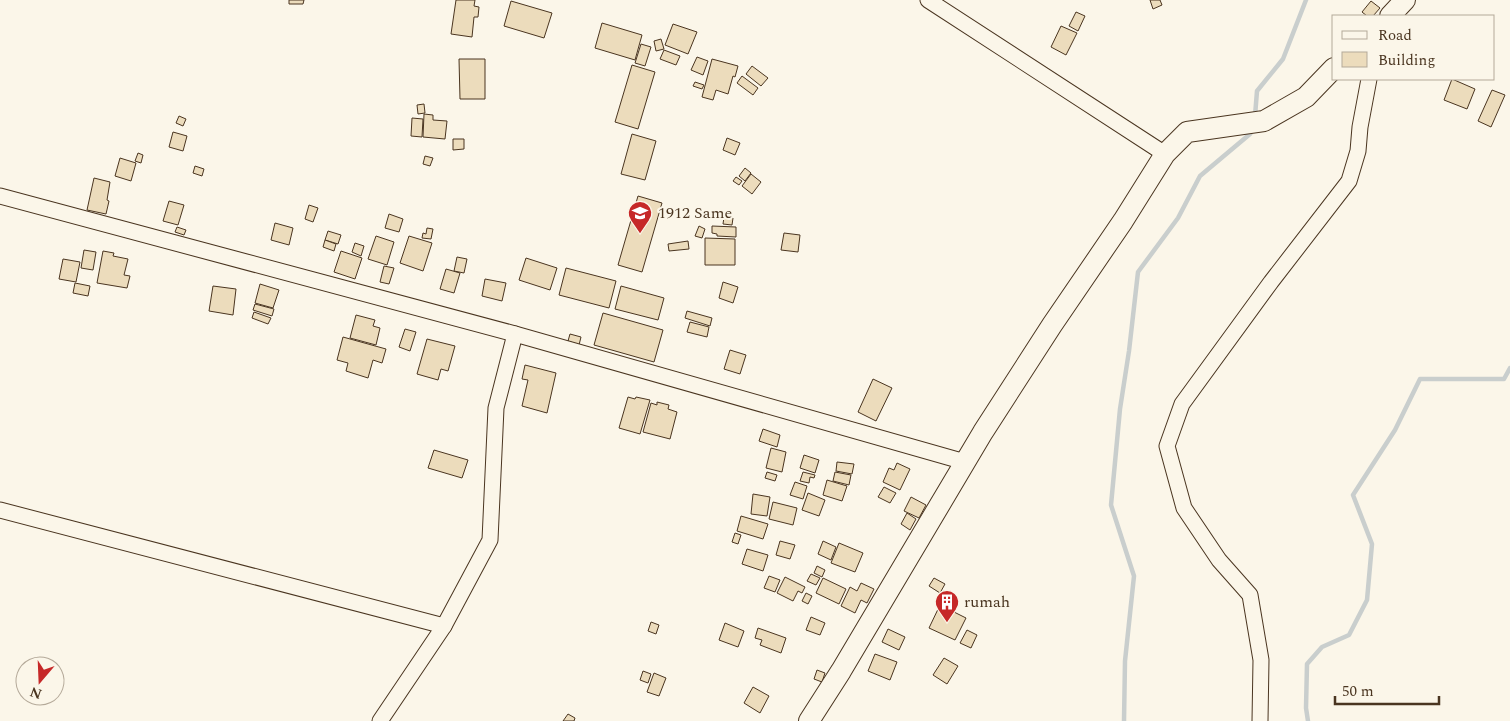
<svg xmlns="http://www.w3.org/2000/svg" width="1510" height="721" font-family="Spectral,serif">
  <rect width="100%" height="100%" fill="#fbf6e9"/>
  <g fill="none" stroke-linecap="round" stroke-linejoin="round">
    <g stroke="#c9cecd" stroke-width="4.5">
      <polyline points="1255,116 1257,91 1283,59 1306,0"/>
      <polyline points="1124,721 1125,661 1134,576 1111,505 1120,409 1129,351 1138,272 1178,218 1200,176 1250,134 1253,129"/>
      <polyline points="1308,721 1306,708 1307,664 1322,647 1349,635 1367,600 1372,544 1353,495 1395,430 1420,379 1504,379 1510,368"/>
    </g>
  </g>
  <g fill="#ecdcbc" stroke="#4a3520">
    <polygon points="289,0 304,0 303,4 289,4"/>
    <polygon points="456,0 475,0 474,6 479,7 478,17 474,17 472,37 451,34"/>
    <polygon points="1150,0 1160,0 1162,5 1153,9"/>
    <polygon points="511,1 552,13 544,38 504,26"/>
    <polygon points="1371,1 1380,8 1373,16 1367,16 1362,12"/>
    <polygon points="1076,12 1085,16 1078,31 1069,26"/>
    <polygon points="602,23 642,35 635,60 595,48"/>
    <polygon points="673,24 697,32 688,54 665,45"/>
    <polygon points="1061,26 1077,33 1066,55 1051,47"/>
    <polygon points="661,39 664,49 656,51 654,41"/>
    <polygon points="641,44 651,47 645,66 635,63"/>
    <polygon points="664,50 680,56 676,65 660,59"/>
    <polygon points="697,57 708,61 703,75 691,70"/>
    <polygon points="459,59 485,59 485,99 460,99"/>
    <polygon points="712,59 738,66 735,77 733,76 728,94 716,90 713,100 702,97"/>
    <polygon points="632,65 655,72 638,129 615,122"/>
    <polygon points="752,66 768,78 761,86 746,74"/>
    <polygon points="742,76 758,88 753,95 737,83"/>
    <polygon points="1452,79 1475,89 1467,109 1444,100"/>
    <polygon points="695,82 704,85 702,89 693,86"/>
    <polygon points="1492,90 1505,95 1491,127 1478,121"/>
    <polygon points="424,104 425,113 418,114 417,105"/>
    <polygon points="424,114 433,115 433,120 447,121 445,139 423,137"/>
    <polygon points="179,116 186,119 183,126 176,123"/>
    <polygon points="412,118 423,119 422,137 411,136"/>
    <polygon points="173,132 187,136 183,151 169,147"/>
    <polygon points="632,134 656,141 645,180 621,174"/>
    <polygon points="727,138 740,143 735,155 723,150"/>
    <polygon points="453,139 464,139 464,149 453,150"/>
    <polygon points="138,153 143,155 141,163 135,161"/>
    <polygon points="425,156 433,158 430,166 423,164"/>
    <polygon points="120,158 136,163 131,181 115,176"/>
    <polygon points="195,166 204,169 202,176 193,173"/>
    <polygon points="745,168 751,173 745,181 739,176"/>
    <polygon points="751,174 761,182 752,194 742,186"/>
    <polygon points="736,177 742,181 739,185 733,181"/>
    <polygon points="94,178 110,182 107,200 109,201 106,214 87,210"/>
    <polygon points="638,196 662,203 642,272 618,265"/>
    <polygon points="169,201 184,205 178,225 163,221"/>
    <polygon points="309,205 318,208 313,222 305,219"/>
    <polygon points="389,214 403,219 399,232 385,228"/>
    <polygon points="724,217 733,218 732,225 723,224"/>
    <polygon points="275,223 293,228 289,245 271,240"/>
    <polygon points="699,226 705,229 702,238 695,236"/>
    <polygon points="712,226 736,227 736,237 717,236 717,234 712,233"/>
    <polygon points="177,227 186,230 184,235 175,232"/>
    <polygon points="427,228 433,229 431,239 422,238 423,233 426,234"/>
    <polygon points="328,231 341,235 338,244 325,240"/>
    <polygon points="784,233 800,235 798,252 781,250"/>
    <polygon points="376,236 394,242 387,265 368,259"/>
    <polygon points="409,236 432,243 423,271 400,263"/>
    <polygon points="705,238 735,239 735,265 705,265"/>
    <polygon points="325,240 336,244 334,251 323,247"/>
    <polygon points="688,241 689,249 669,251 668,244"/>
    <polygon points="355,243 364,246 361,256 352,252"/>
    <polygon points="84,250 96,252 93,270 81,268"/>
    <polygon points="103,251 114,253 113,256 128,259 124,275 130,276 127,288 97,283"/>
    <polygon points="341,251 362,258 355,279 334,272"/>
    <polygon points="457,257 467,259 464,273 454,271"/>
    <polygon points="526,258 557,268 550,290 519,280"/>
    <polygon points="63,259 80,262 76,282 59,279"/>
    <polygon points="384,266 394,268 389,284 380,282"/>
    <polygon points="566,268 616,281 609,308 559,295"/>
    <polygon points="446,269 460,273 454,293 440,289"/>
    <polygon points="485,279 506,283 502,301 482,296"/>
    <polygon points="723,282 738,287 733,303 719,298"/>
    <polygon points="75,283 90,286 88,296 73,293"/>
    <polygon points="260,284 279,290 273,308 255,303"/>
    <polygon points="213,286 236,289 233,315 209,311"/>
    <polygon points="621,286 664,298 658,320 615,309"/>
    <polygon points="255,304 274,309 272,316 253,310"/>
    <polygon points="687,311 712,318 710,326 685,318"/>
    <polygon points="254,312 271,318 268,324 252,318"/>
    <polygon points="603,313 663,330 654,362 594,345"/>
    <polygon points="356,315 375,320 373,326 380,328 376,345 350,338"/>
    <polygon points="690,322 709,327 707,337 687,332"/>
    <polygon points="405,329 416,332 410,351 399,347"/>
    <polygon points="570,334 581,337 579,345 568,341"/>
    <polygon points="343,337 386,349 382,363 373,360 368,378 346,371 348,363 337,360"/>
    <polygon points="427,339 455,346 448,371 441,369 438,380 417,374"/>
    <polygon points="730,350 746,355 740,374 724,369"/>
    <polygon points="525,365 556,373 547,413 522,406 528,380 522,379"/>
    <polygon points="873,379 892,388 876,421 858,412"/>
    <polygon points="628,397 635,399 636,397 650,400 640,434 619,428"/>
    <polygon points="657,402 669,405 668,409 677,412 670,439 643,432 651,403 657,405"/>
    <polygon points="763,429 780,435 777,447 759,441"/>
    <polygon points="771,448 786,452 782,472 766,468"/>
    <polygon points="434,450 468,460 462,478 428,468"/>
    <polygon points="804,455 819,460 815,473 800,468"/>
    <polygon points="837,462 854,464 852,474 836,471"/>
    <polygon points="897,463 910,469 900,490 883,482 889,468 894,470"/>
    <polygon points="767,472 777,475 775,481 765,478"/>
    <polygon points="803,472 815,475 814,478 810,477 809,483 800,481"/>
    <polygon points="835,472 851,475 849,485 833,481"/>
    <polygon points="827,480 847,486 842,501 823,495"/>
    <polygon points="795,482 807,486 803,499 790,495"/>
    <polygon points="884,487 896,493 890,503 878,497"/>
    <polygon points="808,493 825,500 819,516 802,510"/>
    <polygon points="753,494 770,497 767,516 751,514"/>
    <polygon points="911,497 926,505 919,518 904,511"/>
    <polygon points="773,502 797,508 793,525 769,519"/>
    <polygon points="907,513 916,519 910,530 901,524"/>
    <polygon points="741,516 768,524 763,539 737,531"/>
    <polygon points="735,533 741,535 738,544 732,542"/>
    <polygon points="780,541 795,545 790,559 776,555"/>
    <polygon points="823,541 836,547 831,560 818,554"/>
    <polygon points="839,543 863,553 855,572 831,563"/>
    <polygon points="747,549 768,555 763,571 742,564"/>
    <polygon points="817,566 825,570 822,577 814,573"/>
    <polygon points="811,574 820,578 816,585 807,581"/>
    <polygon points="769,576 780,580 775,592 764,588"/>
    <polygon points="785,577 805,587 802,593 798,591 793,601 777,593"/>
    <polygon points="823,578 846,589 839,604 816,593"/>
    <polygon points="934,578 945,584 940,593 929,586"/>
    <polygon points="861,583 874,589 867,603 861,600 855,613 841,606 850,587 857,591"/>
    <polygon points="806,593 812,596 808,604 802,601"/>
    <polygon points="940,605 966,618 955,640 929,628"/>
    <polygon points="811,617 825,623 820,635 806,630"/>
    <polygon points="651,622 659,625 656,634 648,631"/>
    <polygon points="725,623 744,631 738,647 719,640"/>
    <polygon points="758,628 786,638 781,653 760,645 762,640 755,638"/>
    <polygon points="888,629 905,637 899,650 882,642"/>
    <polygon points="967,630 977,635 971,648 960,643"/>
    <polygon points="875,654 897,662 890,680 868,671"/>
    <polygon points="944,658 958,666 947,684 933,675"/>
    <polygon points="817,670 825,673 822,682 814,679"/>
    <polygon points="643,671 651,674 648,683 640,680"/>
    <polygon points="654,673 666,678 659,696 647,692"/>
    <polygon points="753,687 769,696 760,713 744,703"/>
    <polygon points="568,714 575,718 574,721 563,721"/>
  </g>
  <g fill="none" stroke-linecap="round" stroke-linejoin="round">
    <g stroke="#4a3520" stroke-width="17">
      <g id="minor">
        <polyline points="928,0 1165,154"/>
        <polyline points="0,196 515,334 965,462"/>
        <polyline points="0,510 444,626"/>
        <polyline points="380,721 444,626 490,540 496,408 515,334"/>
        <polyline points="1260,721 1261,660 1250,595 1219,560 1184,508 1167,446 1182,404 1271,282 1349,181 1358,151 1360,127 1369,79"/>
      </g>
    </g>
    <g stroke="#4a3520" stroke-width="22">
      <g id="major">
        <polyline points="1390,16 1405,0"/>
        <polyline points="809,721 841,671 983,432 1052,325 1123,221 1165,154 1187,132 1264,121 1306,97 1334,68"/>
      </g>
    </g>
    <use href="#minor" stroke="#fbf6e9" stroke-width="15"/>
    <use href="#major" stroke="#fbf6e9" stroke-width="20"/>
  </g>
  <defs>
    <g id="school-pin" transform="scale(1.25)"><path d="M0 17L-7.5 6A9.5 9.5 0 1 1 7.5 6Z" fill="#c62828" stroke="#fbf6e9"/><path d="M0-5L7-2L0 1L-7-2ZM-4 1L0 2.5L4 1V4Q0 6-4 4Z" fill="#fff"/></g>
    <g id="building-pin" transform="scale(1.25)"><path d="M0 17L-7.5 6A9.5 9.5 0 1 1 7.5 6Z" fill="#c62828" stroke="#fbf6e9"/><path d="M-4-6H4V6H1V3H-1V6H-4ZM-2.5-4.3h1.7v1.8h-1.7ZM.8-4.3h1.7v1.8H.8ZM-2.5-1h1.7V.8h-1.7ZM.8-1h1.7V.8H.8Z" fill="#fff"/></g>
  </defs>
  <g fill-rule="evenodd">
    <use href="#school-pin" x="640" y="213"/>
    <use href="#building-pin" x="947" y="602"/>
  </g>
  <g text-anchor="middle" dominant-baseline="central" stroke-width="4" stroke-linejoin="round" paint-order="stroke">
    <g font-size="16" fill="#4a3520" stroke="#fbf6e9" text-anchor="start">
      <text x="658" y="213">1912 Same</text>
      <text x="964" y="602">rumah</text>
    </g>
  </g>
  <rect x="1332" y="15" width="162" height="65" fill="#fbf6e9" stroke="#b4a999"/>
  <rect x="1342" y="31" width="25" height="8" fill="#fbf6e9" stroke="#b4a999"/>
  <text x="1378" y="40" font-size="15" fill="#4a3520">Road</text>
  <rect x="1342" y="52" width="25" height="15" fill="#ecdcbc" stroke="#b4a999"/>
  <text x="1378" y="65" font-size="15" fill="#4a3520">Building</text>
  <g transform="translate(40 681) rotate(199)"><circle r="24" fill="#fbf6e9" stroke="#b4a999"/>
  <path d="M0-4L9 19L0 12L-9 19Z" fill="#c62828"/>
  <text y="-8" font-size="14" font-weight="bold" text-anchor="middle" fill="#4a3520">N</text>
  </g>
  <path d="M1335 696v8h104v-8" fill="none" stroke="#4a3520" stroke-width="2.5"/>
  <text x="1342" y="696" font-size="15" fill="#4a3520" stroke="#fbf6e9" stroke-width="4" paint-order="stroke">50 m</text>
</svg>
